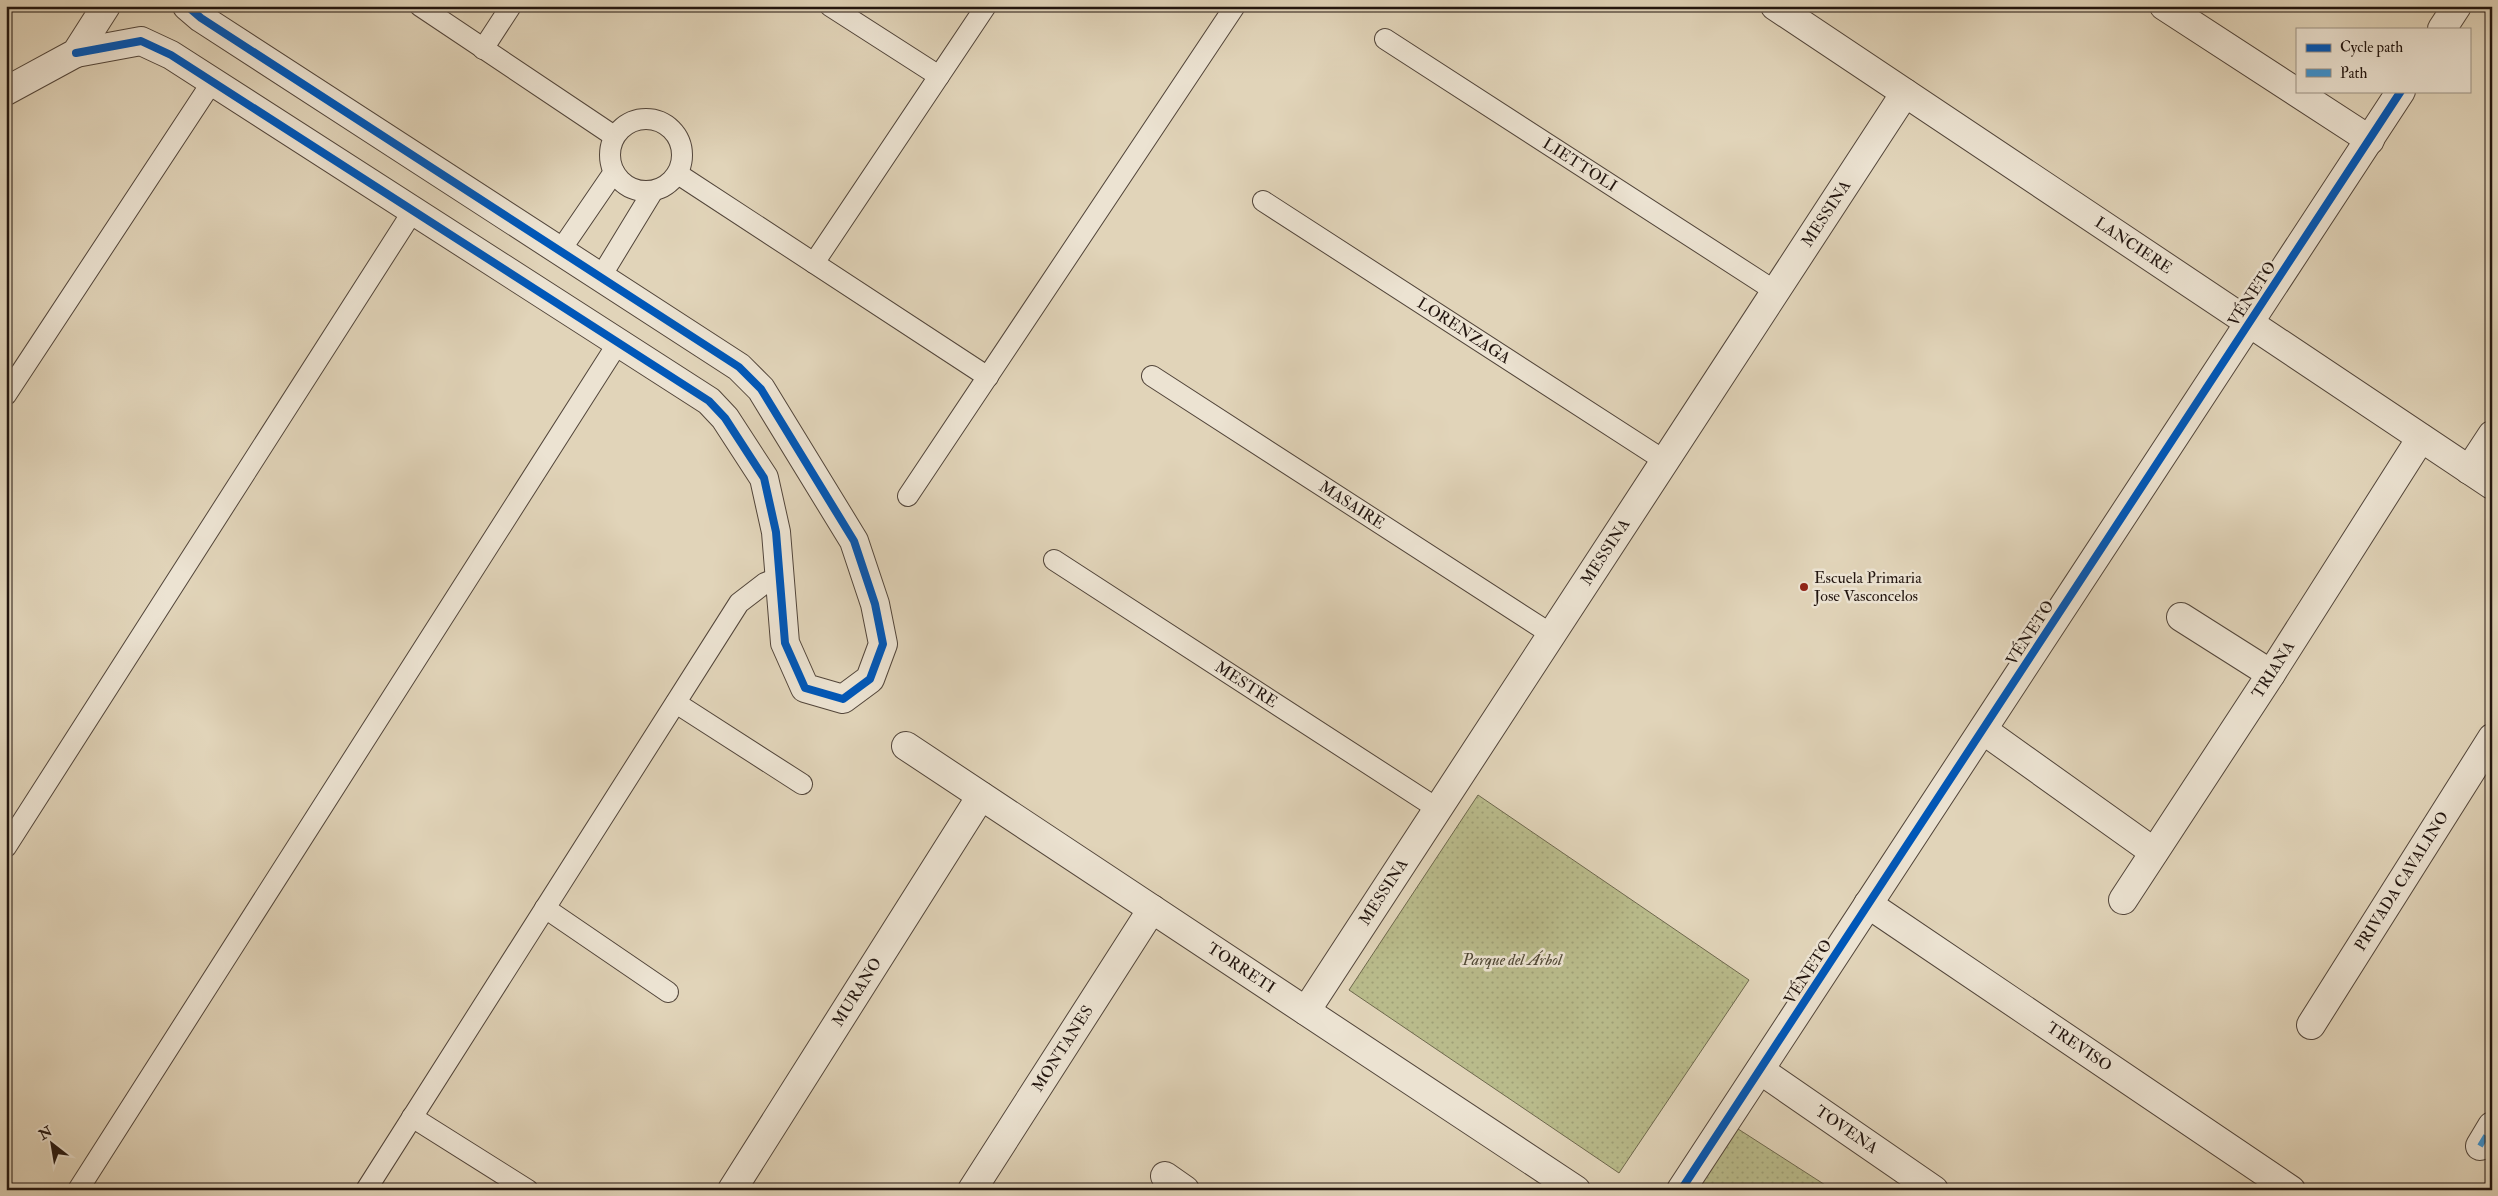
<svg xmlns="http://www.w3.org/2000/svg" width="2498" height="1196" font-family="'IM FELL Double Pica',serif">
  <defs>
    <pattern id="park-dots" width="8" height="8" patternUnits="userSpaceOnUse" patternTransform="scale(1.25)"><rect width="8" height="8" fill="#b9bb8b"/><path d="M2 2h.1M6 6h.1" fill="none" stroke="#9fa077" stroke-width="1.8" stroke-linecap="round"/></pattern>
  </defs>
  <rect width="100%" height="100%" fill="#e1d4b9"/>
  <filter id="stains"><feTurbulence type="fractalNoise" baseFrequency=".004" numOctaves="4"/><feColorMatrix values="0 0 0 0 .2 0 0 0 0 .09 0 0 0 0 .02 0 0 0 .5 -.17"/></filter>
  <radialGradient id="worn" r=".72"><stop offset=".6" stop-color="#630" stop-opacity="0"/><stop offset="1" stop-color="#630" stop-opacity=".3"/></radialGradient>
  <g fill="url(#park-dots)" stroke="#6e684d">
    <polygon points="1478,795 1749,980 1619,1173 1349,990"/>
    <polygon points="1735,1127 1833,1190 1696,1190"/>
  </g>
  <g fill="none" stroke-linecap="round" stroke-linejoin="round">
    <g stroke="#52453a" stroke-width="22">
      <g id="lane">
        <polyline points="420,6 614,136"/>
        <polyline points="830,6 939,76"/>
        <path id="s1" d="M 1385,39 L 1775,291"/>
        <polyline points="483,49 511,6"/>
        <circle cx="646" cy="155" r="36"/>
        <polyline points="678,174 988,377"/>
        <path id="s2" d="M 1263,201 L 1665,461"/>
        <polyline points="560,251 614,172"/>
        <polyline points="814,263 986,6"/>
        <polyline points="600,278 653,191"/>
        <path id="s3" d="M 1152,376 L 1551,634"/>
        <polyline points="6,395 212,82"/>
        <polyline points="908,496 1235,6"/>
        <path id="s4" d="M 1054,560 L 1438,809"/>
        <polyline points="676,703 802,784"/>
        <polyline points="6,847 413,211"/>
        <polyline points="545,908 668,992"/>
        <polyline points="412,1117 528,1190"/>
        <polyline points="78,1190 618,343"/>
        <polyline points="366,1190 739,603 765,583 780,577"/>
      </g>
    </g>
    <g stroke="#52453a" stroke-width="30">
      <g id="street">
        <path id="s5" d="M 1775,6 L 2492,485"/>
        <polyline points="2164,6 2370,140"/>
        <polyline points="2442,29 2457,6"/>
        <polyline points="76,53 141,41 171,55 709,401 725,418 764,478 776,532 785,643 805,688 843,699 870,679 883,644 875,604 854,541 761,389 739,367 201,18 187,6"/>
        <polyline points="6,91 76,53 106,6"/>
        <polyline points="2469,470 2492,435"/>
        <polyline points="2181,617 2271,674"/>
        <polyline points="1983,730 2154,852"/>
        <path id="s6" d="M 906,746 L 1576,1190"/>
        <path id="s7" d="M 2123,900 L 2271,674 L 2421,438"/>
        <path id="s8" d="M 1868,904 L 2291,1190"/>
        <path id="s9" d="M 1306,1011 L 1905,93"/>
        <path id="s10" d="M 2311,1025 L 2492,738"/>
        <path id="s11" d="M 1760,1070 L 1934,1190"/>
        <polyline points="2480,1146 2492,1126"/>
        <polyline points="1165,1176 1185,1190"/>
        <path id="s12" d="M 732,1190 L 981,796"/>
        <path id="s13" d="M 972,1190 L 1152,909"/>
        <polyline points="1681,1190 2401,91"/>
      </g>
    </g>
    <use href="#lane" stroke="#ece3d2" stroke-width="20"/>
    <use href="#street" stroke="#ece3d2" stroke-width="28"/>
    <polyline stroke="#3b93d2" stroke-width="6" stroke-dasharray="12 6" stroke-linecap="butt" points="2480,1146 2492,1126"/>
    <g stroke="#ece3d2" stroke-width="11">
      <g id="cycleway">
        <polyline points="76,53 141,41 171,55 709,401 725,418 764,478 776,532 785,643 805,688 843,699 870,679 883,644 875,604 854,541 761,389 739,367 201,18 187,6"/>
        <polyline points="1681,1190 2401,91"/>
      </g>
    </g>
    <use href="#cycleway" stroke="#0057b8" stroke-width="8"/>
  </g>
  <circle fill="#8f2418" stroke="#ece3d2" stroke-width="2" cx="1804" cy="587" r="5"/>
  <g text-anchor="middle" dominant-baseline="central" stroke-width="5" stroke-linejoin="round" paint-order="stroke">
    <g font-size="16" fill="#22150f" stroke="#ece3d2">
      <text stroke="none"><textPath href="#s1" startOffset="232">LIETTOLI</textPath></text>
      <text stroke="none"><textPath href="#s9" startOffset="952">MESSINA</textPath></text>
      <text stroke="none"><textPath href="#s5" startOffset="431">LANCIERE</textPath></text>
      <text transform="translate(2252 294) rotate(-57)">VÉNETO</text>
      <text stroke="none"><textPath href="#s2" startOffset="239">LORENZAGA</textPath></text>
      <text stroke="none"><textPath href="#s3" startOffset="238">MASAIRE</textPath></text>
      <text stroke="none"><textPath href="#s9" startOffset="548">MESSINA</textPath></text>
      <text transform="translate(2030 633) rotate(-57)">VÉNETO</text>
      <text stroke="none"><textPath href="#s7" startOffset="275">TRIANA</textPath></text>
      <text stroke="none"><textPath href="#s4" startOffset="229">MESTRE</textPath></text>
      <text stroke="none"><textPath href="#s10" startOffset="170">PRIVADA CAVALINO</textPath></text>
      <text stroke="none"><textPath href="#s9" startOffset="142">MESSINA</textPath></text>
      <text stroke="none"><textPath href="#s6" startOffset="402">TORRETI</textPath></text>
      <text transform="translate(1808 972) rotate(-57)">VÉNETO</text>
      <text stroke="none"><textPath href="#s12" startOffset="234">MURANO</textPath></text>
      <text stroke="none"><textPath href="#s8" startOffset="255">TREVISO</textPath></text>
      <text stroke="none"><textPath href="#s13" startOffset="168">MONTANES</textPath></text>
      <text stroke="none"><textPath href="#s11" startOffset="105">TOVENA</textPath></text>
    </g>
    <g font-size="16" fill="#22150f" stroke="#ece3d2" text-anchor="start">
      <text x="1814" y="578">Escuela Primaria<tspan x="1814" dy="18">Jose Vasconcelos</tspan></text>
    </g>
    <g font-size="16" font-style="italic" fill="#4f4734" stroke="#ece3d2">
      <text x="1512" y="960">Parque del Árbol</text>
    </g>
  </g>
  <rect width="2498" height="1196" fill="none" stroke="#e1d4b9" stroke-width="25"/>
  <rect x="8" y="8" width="2483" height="1181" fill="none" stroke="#22150f" stroke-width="2.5"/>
  <rect x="12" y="12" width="2473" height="1171" fill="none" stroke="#22150f"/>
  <rect x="2296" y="28" width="175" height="65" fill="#ece3d2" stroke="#9b9184"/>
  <rect x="2306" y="44" width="25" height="8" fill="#0057b8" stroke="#9b9184"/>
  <text x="2340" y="52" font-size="15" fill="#22150f">Cycle path</text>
  <rect x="2306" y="69" width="25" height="8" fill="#3b93d2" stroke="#9b9184"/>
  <text x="2340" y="78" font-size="15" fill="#22150f">Path</text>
  <g transform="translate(52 1144) rotate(329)" stroke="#ece3d2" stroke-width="4" paint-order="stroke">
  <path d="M0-4L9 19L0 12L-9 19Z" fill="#22150f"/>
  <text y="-8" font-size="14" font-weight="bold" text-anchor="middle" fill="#22150f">N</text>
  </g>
  <rect width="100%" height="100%" filter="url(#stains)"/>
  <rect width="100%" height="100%" fill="url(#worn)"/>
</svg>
